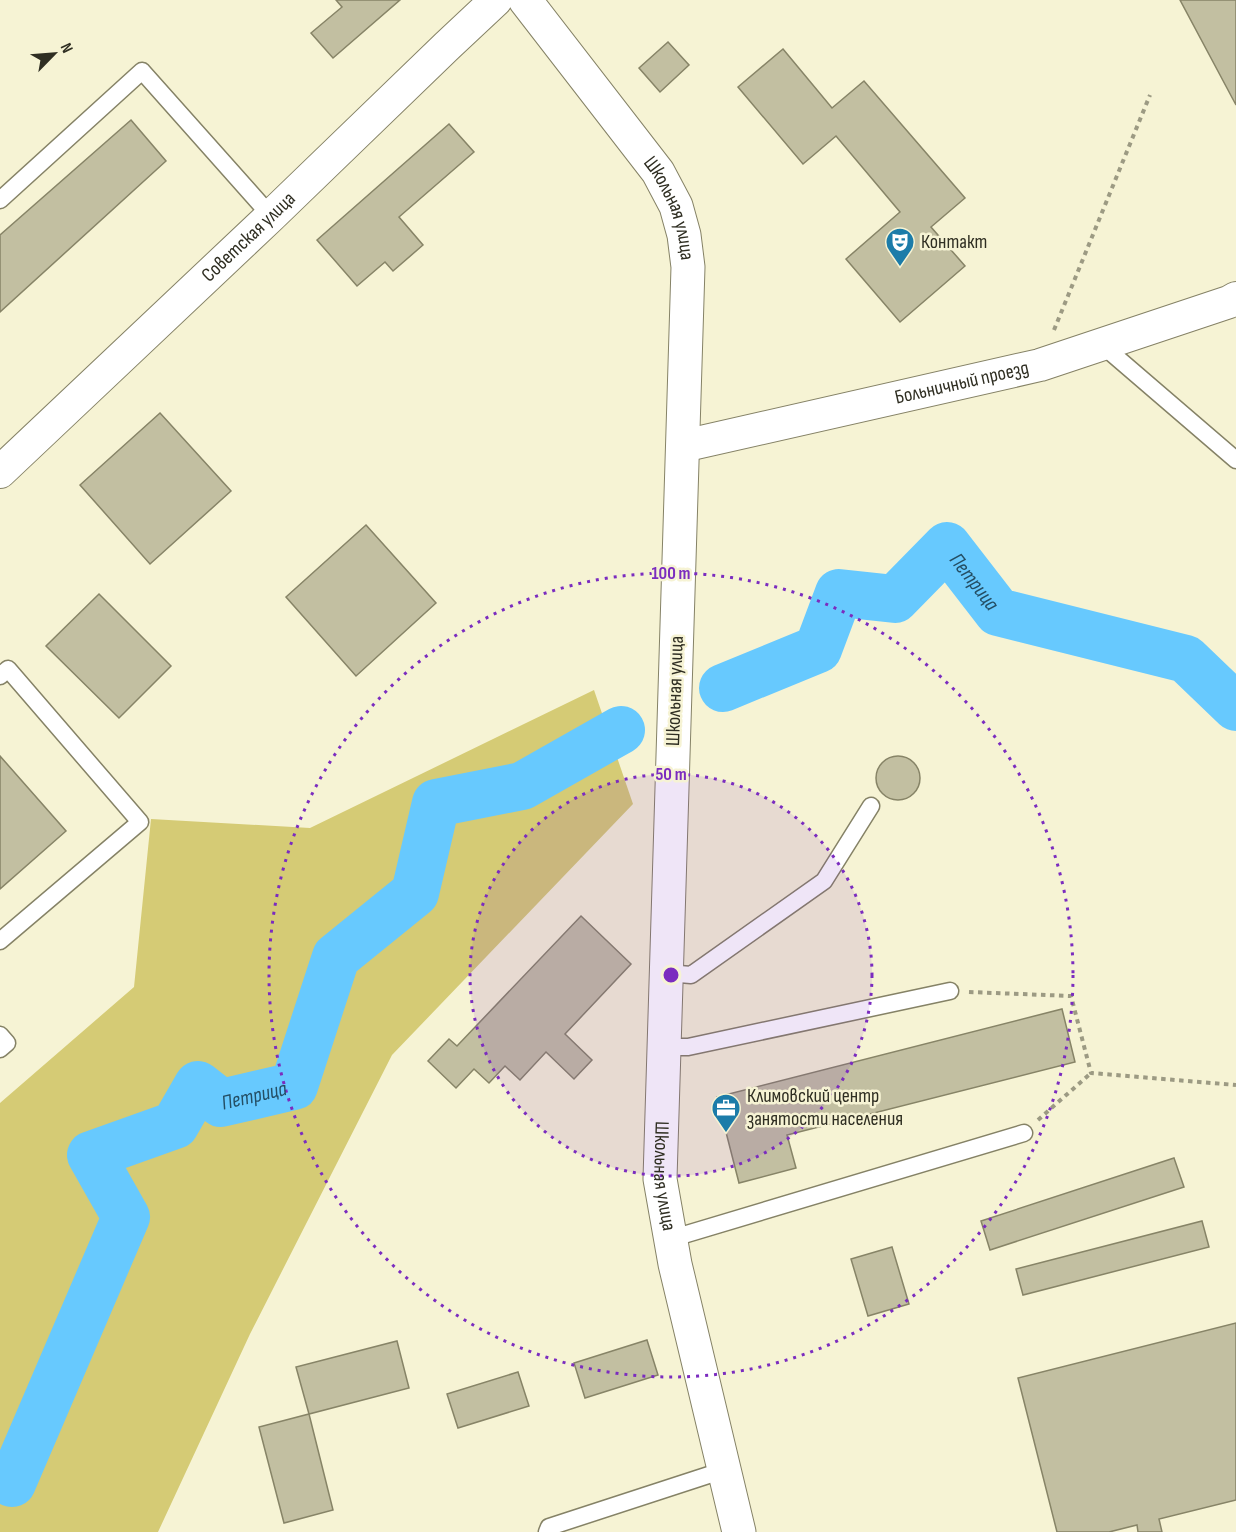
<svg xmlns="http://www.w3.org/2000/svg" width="1236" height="1532" font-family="'Sofia Sans Condensed',sans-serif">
  <rect width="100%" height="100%" fill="#f6f3d4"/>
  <polygon fill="#d5cb75" points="594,690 633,804 392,1055 250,1334 158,1532 0,1532 0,1103 134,987 151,819 310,828"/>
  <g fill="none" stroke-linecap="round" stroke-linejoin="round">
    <g stroke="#67c9fe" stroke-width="48">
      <path id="s1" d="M 723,688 L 818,649 L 839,593 L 895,599 L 947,546 L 998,612 L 1186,659 L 1236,707"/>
      <path id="s2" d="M 0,1478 L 12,1483 L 126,1217 L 91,1155 L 175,1125 L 198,1085 L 221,1103 L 294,1086 L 336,957 L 415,893 L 436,803 L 522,786 L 621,730"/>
    </g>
  </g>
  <g fill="#c2bfa1" stroke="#878467" stroke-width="1.5">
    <polygon points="336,0 400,0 333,58 311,33 342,7"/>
    <polygon points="1180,0 1236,0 1236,105"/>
    <polygon points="668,42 689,65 660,92 639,68"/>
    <polygon points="783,49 832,108 864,81 965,198 931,227 965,266 900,322 846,259 900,212 836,136 803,164 738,87"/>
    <polygon points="131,120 166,161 0,312 0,235"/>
    <polygon points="449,124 474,152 399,217 423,245 393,271 385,262 357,286 317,240"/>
    <polygon points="160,413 231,491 150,564 80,485"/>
    <polygon points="366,525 436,603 356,676 286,597"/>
    <polygon points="99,594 171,666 119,718 46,646"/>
    <circle cx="898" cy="778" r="22"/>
    <polygon points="0,756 66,831 0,889"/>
    <polygon points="581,916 631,964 565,1034 592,1060 574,1079 546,1052 520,1080 505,1066 489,1083 474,1069 456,1088 428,1061 449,1039 457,1046"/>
    <polygon points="1062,1009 1075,1062 787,1135 796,1168 739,1183 717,1097"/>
    <polygon points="1174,1158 1184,1187 990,1250 981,1221"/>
    <polygon points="1202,1221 1209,1247 1023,1295 1016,1269"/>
    <polygon points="892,1247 909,1304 868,1316 851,1259"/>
    <polygon points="1236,1323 1236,1500 1159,1519 1162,1532 1138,1532 1137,1525 1109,1532 1057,1532 1018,1378"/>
    <polygon points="647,1340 658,1375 585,1398 574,1363"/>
    <polygon points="397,1341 409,1388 309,1414 296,1367"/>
    <polygon points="518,1372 529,1406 458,1428 447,1394"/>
    <polygon points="309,1414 333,1510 284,1523 259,1427"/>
  </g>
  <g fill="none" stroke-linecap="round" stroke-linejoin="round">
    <g stroke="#858266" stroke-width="19">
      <g id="lane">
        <polyline points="0,200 142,71 271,216"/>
        <polyline points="1101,344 1236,460"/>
        <polyline points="0,676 8,669 140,822 0,941"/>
        <polyline points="667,973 691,975 824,881 871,806"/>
        <polyline points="0,1035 7,1043 0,1049"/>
        <polyline points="664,1047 688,1047 950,991"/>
        <polyline points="670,1239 1024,1133"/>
        <polyline points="547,1532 549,1527 724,1470"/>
      </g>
    </g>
    <g stroke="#858266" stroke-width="34">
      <g id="street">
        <path id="s3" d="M 683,446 L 1040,365 L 1229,302 L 1236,298"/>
        <path id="s4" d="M 0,472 L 271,216 L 447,46 L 496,0"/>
      </g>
    </g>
    <g stroke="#858266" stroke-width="35">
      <g id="secondary">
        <path id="s5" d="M 525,0 L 658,172 L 676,206 L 684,235 L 688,267 L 660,1179 L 675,1264 L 739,1532"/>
      </g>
    </g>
    <g stroke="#9c9a83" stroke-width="4" stroke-dasharray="4.5 4.5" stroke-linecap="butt">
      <polyline points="1054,330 1150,95"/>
      <polyline points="969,992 1071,996 1091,1073 1236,1085"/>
      <polyline points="1038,1120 1091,1073"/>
    </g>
    <use href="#lane" stroke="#fff" stroke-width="16"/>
    <use href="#street" stroke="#fff" stroke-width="32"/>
    <use href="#secondary" stroke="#fff" stroke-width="33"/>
  </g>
  <circle cx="671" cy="975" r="201" fill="#7b2cbf" fill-opacity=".12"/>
  <g fill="none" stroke="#7b2cbf" stroke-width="3" stroke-dasharray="3 6">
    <circle cx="671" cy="975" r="201"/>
    <circle cx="671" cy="975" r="402"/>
  </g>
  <defs>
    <g id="theatre-pin" transform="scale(1.5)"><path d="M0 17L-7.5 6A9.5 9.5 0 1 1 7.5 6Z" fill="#1c7ca9" stroke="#f6f3d4"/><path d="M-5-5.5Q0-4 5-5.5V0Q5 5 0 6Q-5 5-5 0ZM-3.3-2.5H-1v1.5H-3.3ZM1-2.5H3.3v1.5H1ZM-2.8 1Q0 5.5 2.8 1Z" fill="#fff"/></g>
    <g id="office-pin" transform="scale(1.5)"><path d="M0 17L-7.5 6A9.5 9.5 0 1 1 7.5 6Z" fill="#1c7ca9" stroke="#f6f3d4"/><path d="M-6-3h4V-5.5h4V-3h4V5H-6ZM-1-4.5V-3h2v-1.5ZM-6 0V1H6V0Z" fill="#fff"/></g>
  </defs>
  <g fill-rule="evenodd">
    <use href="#theatre-pin" x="900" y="242"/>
    <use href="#office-pin" x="726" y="1108"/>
  </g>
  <g text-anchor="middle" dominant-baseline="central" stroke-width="5" stroke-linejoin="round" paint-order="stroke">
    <g font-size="20" fill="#2f2e22" stroke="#f6f3d4">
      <text stroke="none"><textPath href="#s5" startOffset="256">Школьная улица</textPath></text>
      <text stroke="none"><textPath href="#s4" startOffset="342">Советская улица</textPath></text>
      <text stroke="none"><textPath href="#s3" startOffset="286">Больничный проезд</textPath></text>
      <text transform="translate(675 691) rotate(-88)">Школьная улица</text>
      <text stroke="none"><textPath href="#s5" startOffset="1228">Школьная улица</textPath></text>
    </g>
    <g font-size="20" fill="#2f2e22" stroke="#f6f3d4" text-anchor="start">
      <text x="921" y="242">Контакт</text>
      <text x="747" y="1096">Климовский центр<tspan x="747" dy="23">занятости населения</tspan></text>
    </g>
    <g font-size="21" font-style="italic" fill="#244e64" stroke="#f6f3d4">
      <text stroke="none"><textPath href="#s1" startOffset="338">Петрица</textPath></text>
      <text stroke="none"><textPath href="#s2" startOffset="572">Петрица</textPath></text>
    </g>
  </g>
  <circle cx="671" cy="975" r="9" fill="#7b2cbf" stroke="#f6f3d4" stroke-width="3"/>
  <g font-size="18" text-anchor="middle" font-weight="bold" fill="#7b2cbf" stroke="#f6f3d4" stroke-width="5" stroke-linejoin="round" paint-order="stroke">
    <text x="671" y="579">100 m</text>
    <text x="671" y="780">50 m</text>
  </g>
  <g transform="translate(54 54) rotate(65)" stroke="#f6f3d4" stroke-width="4.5" paint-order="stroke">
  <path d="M0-4.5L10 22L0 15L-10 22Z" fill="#2f2e22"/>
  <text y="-9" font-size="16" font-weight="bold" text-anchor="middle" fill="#2f2e22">N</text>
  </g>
</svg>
